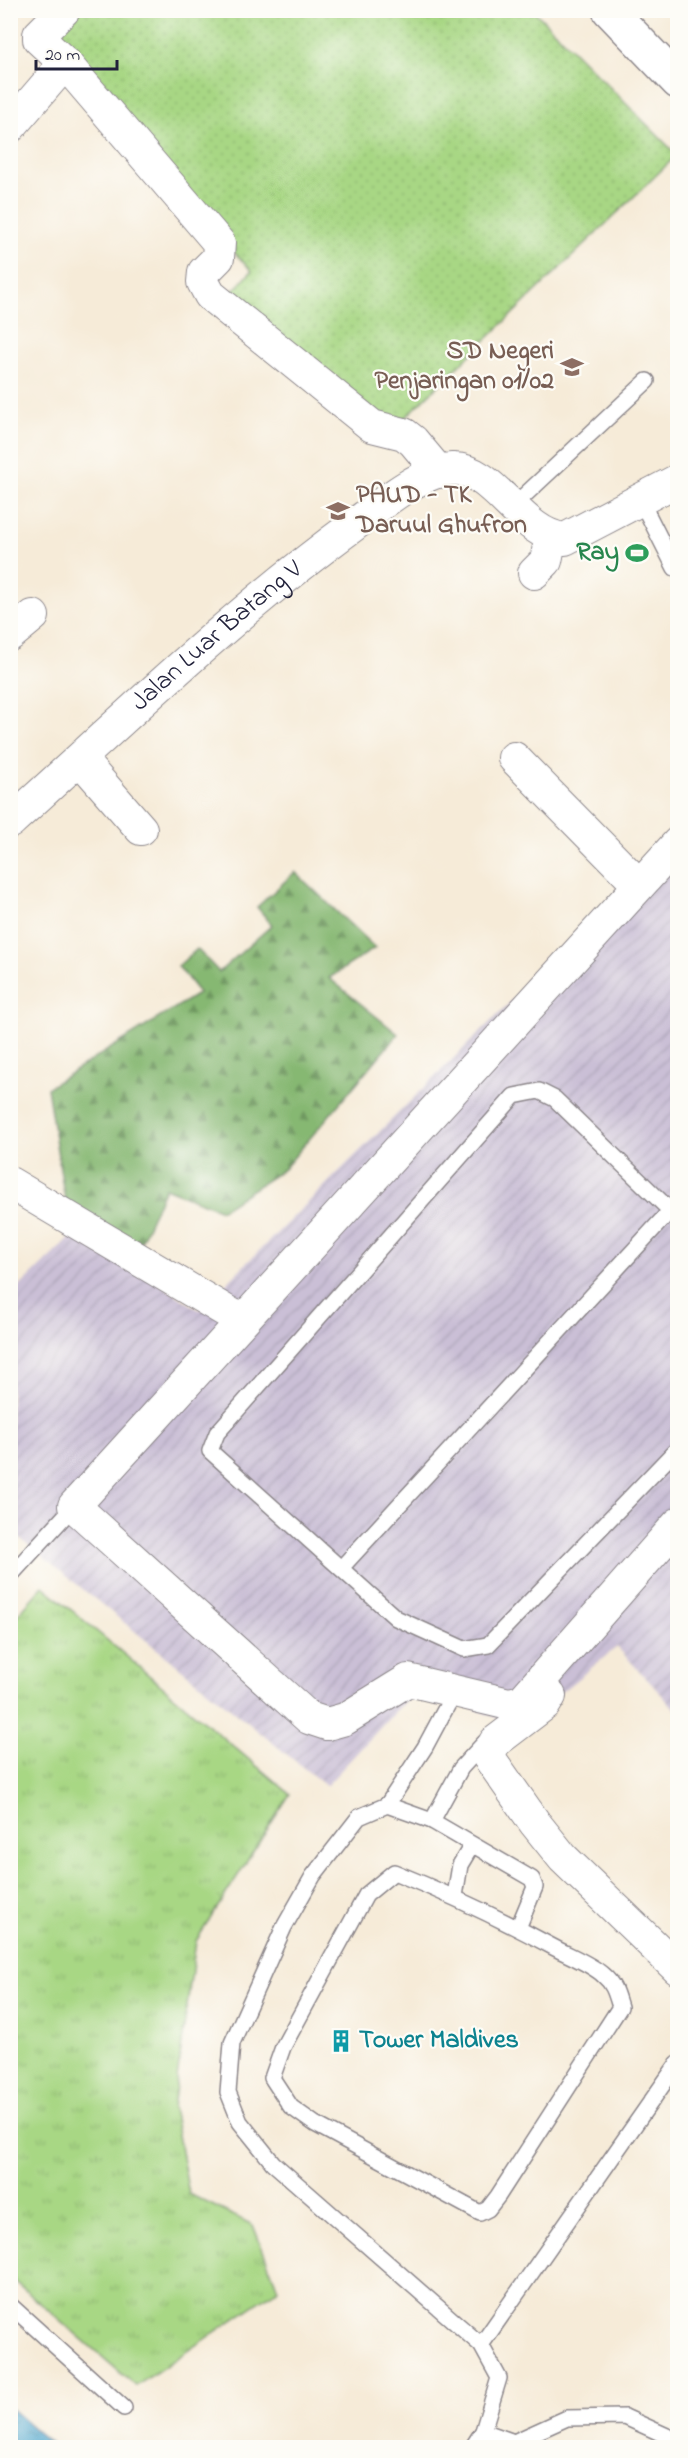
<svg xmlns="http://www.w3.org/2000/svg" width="688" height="2458" font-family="'Indie Flower',sans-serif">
  <defs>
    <pattern id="industrial-furrows" width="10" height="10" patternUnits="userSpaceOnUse" patternTransform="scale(1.5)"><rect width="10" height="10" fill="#cabfd6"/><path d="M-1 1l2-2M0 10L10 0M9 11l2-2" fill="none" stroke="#ada4b9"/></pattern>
    <pattern id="grass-dots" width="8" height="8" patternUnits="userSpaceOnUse" patternTransform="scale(1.5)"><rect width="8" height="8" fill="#a8d784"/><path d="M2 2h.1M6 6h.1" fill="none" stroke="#90b873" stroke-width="1.8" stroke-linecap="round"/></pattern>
    <pattern id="forest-firs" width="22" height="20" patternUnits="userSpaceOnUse" patternTransform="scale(1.5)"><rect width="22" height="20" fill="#86b872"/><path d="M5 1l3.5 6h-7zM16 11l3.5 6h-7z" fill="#6d955f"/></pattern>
    <pattern id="park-tufts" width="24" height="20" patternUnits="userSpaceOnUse" patternTransform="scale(1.5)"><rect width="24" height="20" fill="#a8d784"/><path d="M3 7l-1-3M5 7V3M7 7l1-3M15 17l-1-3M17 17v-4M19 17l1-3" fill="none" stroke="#90b873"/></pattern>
    <pattern id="water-ripples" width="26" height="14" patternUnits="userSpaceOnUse" patternTransform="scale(1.5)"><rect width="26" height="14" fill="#50a6cd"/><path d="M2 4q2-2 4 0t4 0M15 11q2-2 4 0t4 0" fill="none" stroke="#4287a8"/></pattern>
  </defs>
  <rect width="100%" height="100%" fill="#fdfcf7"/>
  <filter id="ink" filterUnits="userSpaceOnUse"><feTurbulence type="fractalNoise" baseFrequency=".0167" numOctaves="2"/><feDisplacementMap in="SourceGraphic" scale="12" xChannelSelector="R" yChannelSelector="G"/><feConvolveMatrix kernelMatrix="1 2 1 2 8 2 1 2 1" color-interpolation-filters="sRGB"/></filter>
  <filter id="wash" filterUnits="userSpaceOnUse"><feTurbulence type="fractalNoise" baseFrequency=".008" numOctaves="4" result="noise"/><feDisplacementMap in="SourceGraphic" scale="24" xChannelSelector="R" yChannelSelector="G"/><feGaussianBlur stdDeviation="1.35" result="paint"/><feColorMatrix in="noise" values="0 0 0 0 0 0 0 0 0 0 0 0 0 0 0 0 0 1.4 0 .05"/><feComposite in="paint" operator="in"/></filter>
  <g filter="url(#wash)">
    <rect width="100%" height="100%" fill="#f6ebd8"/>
    <polygon fill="url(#industrial-furrows)" points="677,837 677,1711 617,1647 518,1727 419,1686 326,1786 11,1531 11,1295 78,1230 199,1310"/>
    <polygon fill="url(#grass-dots)" stroke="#657c60" stroke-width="1.5" points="80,11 534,11 677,155 379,443 217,307 252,271 40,48"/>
    <polygon fill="url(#forest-firs)" stroke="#546d56" stroke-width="1.5" points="295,872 375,948 329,978 398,1034 284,1169 221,1210 165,1188 139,1246 65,1200 47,1088 199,993 178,966 197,949 219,972 272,925 257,907"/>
    <polygon fill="url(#park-tufts)" stroke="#657c60" stroke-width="1.5" points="43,1586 290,1794 196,1941 173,2108 189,2194 253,2225 278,2289 136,2386 11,2278 11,1622"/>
    <polygon fill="url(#water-ripples)" stroke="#396484" stroke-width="1.5" points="10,2409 11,2409 55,2447 11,2447"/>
  </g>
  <g filter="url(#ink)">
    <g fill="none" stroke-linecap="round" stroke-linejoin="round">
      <g stroke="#8c868a" stroke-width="18">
        <g id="service">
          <polyline points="640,499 675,568"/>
          <polyline points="512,507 647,381"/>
          <polyline points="678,1218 555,1099 539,1091 514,1096 217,1433 210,1451 396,1618 464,1649 488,1645 678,1448"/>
          <polyline points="342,1567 670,1211"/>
          <polyline points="10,1576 74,1506"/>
          <polyline points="387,1805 425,1747 455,1691"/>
          <polyline points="432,1821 461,1768 485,1742"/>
          <path d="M 394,1872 C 449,1894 503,1920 555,1948 C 570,1956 591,1964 603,1975 C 614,1984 616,1994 620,2007 L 498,2196 L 488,2209 L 480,2213 L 315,2124 L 291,2107 L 272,2078 L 283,2047 L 366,1895 Z"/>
          <polyline points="455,1896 460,1865 472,1845"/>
          <polyline points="10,2305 124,2408"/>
          <polyline points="481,2345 678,2063"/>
          <polyline points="483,2431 514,2442 567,2418 625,2417 678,2441"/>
          <polyline points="472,2448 483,2431 499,2378 481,2345 273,2163 240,2122 228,2092 232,2043 284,1927 313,1876 359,1817 387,1805 432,1821 532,1879 535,1887 518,1928"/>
        </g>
      </g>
      <g stroke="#8c868a" stroke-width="34">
        <g id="minor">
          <polyline points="64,10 39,35 39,39 65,63"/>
          <polyline points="10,127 65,63 219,243 218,258 204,272 203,282 210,295 372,426 404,434 413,441 439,472"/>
          <polyline points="534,573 546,561 551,536"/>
          <polyline points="10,635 33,616"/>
          <polyline points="514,758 639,885"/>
          <polyline points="80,759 141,829"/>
          <path id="s1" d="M 10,822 C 123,720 232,614 354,525 C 379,506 420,471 452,469 C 494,467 520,535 565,539 L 678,480"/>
          <polyline points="678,843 74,1506 309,1718 327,1724 345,1719 408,1680 509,1704 522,1701 678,1524"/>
          <polyline points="10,1183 241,1320"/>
          <polyline points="550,1696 545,1704 495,1742 488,1756 535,1823 563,1858 678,1969"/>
        </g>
      </g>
      <g stroke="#8c868a" stroke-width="36">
        <polyline id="tertiary" points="609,10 678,82"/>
      </g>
      <use href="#service" stroke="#fff" stroke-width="15"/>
      <use href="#minor" stroke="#fff" stroke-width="32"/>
      <use href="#tertiary" stroke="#fff" stroke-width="33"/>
    </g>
  </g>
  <defs>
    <g id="school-bare" transform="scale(1.8)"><path d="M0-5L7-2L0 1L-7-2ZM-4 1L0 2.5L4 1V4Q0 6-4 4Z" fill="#8d6e63" stroke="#fdfcf7" stroke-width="2.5" paint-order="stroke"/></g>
    <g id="stadium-bare" transform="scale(1.8)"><path d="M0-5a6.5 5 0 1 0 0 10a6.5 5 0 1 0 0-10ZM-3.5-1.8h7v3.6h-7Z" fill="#2e9e5b" stroke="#fdfcf7" stroke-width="2.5" paint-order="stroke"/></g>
    <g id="building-bare" transform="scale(1.8)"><path d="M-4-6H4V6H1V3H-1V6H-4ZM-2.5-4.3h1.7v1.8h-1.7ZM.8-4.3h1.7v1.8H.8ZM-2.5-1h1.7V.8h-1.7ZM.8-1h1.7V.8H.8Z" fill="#0f9aa8" stroke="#fdfcf7" stroke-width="2.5" paint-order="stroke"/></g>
  </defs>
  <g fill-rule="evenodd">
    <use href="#school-bare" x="572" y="367"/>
    <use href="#school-bare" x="338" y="511"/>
    <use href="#stadium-bare" x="637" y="553"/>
    <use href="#building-bare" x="341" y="2041"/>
  </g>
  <g text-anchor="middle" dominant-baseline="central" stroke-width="4.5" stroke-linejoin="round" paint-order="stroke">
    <g font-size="26" font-weight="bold" fill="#785e54" stroke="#fdfcf7" text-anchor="end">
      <text x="554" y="352">SD Negeri<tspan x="554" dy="30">Penjaringan 01/02</tspan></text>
      <text x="356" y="496" text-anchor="start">PAUD - TK<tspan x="356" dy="30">Daruul Ghufron</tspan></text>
    </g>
    <g font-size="26" font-weight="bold" fill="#27864d" stroke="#fdfcf7" text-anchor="end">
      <text x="619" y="553">Ray</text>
    </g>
    <g font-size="26" fill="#22223b" stroke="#fdfcf7">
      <text stroke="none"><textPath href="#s1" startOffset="278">Jalan Luar Batang V</textPath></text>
    </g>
    <g font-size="26" font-weight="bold" fill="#0d838f" stroke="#fdfcf7" text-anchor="start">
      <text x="359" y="2041">Tower Maldives</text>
    </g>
  </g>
  <rect width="688" height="2458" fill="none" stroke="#fdfcf7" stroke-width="36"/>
  <path d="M36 60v9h81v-9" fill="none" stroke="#22223b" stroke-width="3"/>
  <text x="45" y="60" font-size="18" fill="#22223b" stroke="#fdfcf7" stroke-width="4.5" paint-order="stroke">20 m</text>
</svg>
